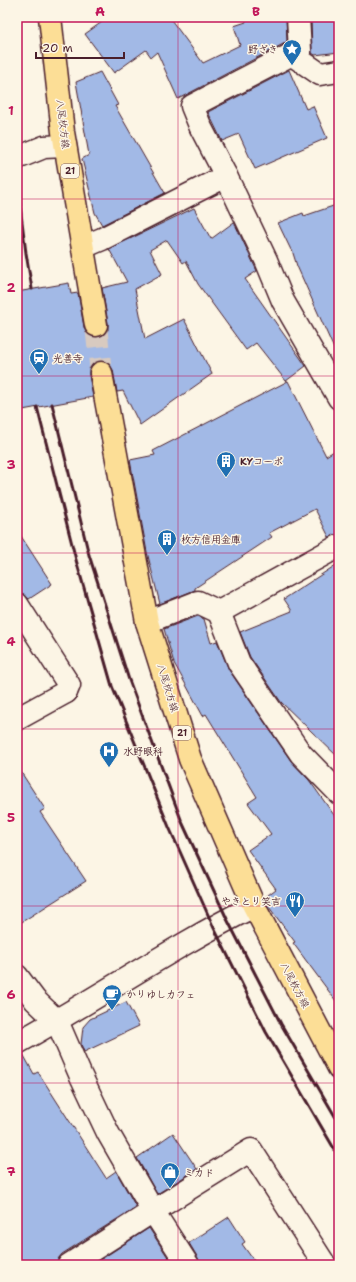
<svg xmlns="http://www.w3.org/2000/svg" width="356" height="1282" font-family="'Shantell Sans','Klee One',sans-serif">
  <rect width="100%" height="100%" fill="#fcf5e5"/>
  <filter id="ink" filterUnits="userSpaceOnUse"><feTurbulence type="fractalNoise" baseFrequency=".025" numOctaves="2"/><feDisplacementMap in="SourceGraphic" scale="8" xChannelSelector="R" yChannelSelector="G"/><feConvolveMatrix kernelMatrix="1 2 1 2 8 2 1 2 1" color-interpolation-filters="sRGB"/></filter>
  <g filter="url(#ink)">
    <g fill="#a2b9e6" stroke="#4a1f2b">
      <polygon points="109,17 169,17 203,63 240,45 234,26 246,22 245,17 286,17 287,42 178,99 157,52 151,57 146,50 114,73 85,34"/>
      <polygon points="311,17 339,17 339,52 315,55 312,53"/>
      <polygon points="289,70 306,109 313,106 327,138 255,169 239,134 222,141 208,112"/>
      <polygon points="100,72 118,105 115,106 165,193 102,225 95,213 82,159 89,155 76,82"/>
      <polygon points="339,204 339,360 297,266 292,250 291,250 278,223 303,213 304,216"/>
      <polygon points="194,208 211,239 234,222 257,271 245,279 306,366 286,381 256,343 246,350 198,284 186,261 183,263 167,240 150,250 162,274 135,289 145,339 184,319 212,374 140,425 123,391 117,392 113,370 110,365 105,361 98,361 93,363 89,369 89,375 93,397 17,411 17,292 69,283 71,294 78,293 84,327 86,333 92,337 98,337 104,335 108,330 108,323 102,288 127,282 109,249"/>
      <polygon points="288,381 326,456 339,448 339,534 329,537 315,509 269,533 272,537 195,588 195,590 160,604 147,552 130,460 155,455 153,451"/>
      <polygon points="17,530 52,584 29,599 22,593 17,585"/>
      <polygon points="339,563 339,758 281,702 250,657 240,632 292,611 284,599"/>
      <polygon points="198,616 204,619 211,643 217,641 229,670 291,761 309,780 339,822 339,1005 293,943 295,942 269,907 265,901 264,898 276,889 248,850 271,834 248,803 257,797 206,714 203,716 174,663 164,629"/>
      <polygon points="17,766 45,809 40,812 86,881 17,925"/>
      <polygon points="126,1002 139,1026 84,1052 81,1044 83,1027 90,1019"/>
      <polygon points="23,1054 34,1074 38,1072 106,1178 116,1171 136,1207 62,1254 58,1259 57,1265 23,1265 17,1257 17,1055"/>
      <polygon points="173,1133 197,1169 157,1194 137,1158"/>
      <polygon points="229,1217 245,1242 242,1244 257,1265 200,1265 198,1258 189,1243"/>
      <polygon points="149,1228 173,1265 92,1265"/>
    </g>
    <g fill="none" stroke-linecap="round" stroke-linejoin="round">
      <polyline stroke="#d8cac0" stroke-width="22" stroke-dasharray="22 11" stroke-linecap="butt" points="96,325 101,373"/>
      <g stroke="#4a1f2b" stroke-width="25">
        <g id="pedestrian">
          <polyline points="17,158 44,147 65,146"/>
          <polyline points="17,604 69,685 66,692"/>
        </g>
      </g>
      <g stroke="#4a1f2b" stroke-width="25">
        <g id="minor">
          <polyline points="298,17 300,50 192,106 201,128 226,176 266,260 283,301 339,398"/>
          <polyline points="291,54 320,74 339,71"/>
          <polyline points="83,247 102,239 226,176"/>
          <polyline points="219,612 239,663 301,754 339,793"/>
          <polyline points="147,622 198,602 219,612 339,546"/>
          <polyline points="17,719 66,692"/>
          <polyline points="17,976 35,1000 57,1021 80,1074 108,1133 153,1211 188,1265"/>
          <path d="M 17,1043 C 97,999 172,947 254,906"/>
          <polyline points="69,1265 153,1211 251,1150 325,1265"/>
        </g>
      </g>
      <g stroke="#4a1f2b" stroke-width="25">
        <g id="primary">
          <polyline points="50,17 63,132 96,325"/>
          <polyline points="101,373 147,622 190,759 254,906 339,1068"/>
        </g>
      </g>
      <use href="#pedestrian" stroke="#fcf5e5" stroke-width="22"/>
      <use href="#minor" stroke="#fcf5e5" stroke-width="22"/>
      <use href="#primary" stroke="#fcde96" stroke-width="22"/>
      <g stroke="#4a1f2b" stroke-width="3">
        <polyline points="17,183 26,253 32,289"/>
        <polyline points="17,278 19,291"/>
        <polyline points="52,404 89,555 129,680 182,822 227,919 281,1024 339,1123"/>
        <polyline points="37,407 76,560 112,686 169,827 213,926 266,1032 339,1157"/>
      </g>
    </g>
  </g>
  <path fill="none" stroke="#c2185b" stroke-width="1" stroke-opacity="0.55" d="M 178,17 L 178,1265M 17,199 L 339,199M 17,376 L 339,376M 17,553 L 339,553M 17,729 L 339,729M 17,906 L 339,906M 17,1083 L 339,1083"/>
  <defs>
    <g id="sight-pin" transform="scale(1)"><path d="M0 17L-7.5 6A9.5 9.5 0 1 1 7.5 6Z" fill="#1f6fb2" stroke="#fcf5e5"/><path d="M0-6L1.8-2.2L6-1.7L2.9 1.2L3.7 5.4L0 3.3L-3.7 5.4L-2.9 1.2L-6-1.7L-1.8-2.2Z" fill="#fff"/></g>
    <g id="station-pin" transform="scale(1)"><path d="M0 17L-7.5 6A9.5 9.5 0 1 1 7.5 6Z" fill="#1f6fb2" stroke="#fcf5e5"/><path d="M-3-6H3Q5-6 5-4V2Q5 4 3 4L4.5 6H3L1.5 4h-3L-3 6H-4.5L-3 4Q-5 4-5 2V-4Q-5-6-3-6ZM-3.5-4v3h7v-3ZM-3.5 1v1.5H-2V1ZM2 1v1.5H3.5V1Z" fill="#fff"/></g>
    <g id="building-pin" transform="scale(1)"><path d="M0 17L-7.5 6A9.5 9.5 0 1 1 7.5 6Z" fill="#1f6fb2" stroke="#fcf5e5"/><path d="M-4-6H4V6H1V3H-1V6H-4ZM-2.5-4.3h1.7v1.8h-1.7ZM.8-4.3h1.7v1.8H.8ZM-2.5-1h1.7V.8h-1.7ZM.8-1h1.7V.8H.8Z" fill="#fff"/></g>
    <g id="hospital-pin" transform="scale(1)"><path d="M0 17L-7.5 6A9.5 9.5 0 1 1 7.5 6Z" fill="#1f6fb2" stroke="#fcf5e5"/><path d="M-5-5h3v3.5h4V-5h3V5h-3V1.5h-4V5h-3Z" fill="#fff"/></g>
    <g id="restaurant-pin" transform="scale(1)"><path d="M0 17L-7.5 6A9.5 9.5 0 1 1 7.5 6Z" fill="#1f6fb2" stroke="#fcf5e5"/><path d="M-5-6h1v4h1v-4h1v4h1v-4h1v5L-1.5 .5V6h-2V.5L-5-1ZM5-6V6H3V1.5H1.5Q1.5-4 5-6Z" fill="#fff"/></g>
    <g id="cafe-pin" transform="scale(1)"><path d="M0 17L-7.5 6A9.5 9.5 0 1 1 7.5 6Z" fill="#1f6fb2" stroke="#fcf5e5"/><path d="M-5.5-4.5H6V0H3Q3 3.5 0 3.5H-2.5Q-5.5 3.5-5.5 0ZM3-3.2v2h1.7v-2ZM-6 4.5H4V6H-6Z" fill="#fff"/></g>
    <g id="shop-pin" transform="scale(1)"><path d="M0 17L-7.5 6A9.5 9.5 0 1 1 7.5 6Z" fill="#1f6fb2" stroke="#fcf5e5"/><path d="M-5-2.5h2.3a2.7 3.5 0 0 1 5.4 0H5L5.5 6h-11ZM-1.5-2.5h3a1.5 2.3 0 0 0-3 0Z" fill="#fff"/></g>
  </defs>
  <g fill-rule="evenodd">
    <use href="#sight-pin" x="292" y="49"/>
    <use href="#station-pin" x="39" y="358"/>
    <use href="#building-pin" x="226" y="461"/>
    <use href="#building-pin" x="167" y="539"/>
    <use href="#hospital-pin" x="109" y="751"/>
    <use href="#restaurant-pin" x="295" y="901"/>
    <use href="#cafe-pin" x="112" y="994"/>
    <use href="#shop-pin" x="170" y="1172"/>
  </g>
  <g text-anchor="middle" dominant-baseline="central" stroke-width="3" stroke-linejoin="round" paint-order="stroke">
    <g fill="#fcf5e5" stroke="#7f5f63" stroke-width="1">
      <rect x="61" y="164" width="18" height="14" rx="3"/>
      <rect x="173" y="726" width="18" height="14" rx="3"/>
    </g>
    <g font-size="9" font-weight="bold" fill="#4a1f2b">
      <text x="70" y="171">21</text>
      <text x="182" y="733">21</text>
    </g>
    <g font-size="10" font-weight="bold" fill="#4a1f2b" stroke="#fcf5e5" text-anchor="start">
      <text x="278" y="49" text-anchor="end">野ざき</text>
      <text x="53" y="358">光善寺</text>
      <text x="240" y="461">KYコーポ</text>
      <text x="181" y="539">枚方信用金庫</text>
      <text x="123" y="751">水野眼科</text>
      <text x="281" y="901" text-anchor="end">やきとり笑吉</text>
      <text x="126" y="994">かりゆしカフェ</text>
      <text x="184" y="1172">ミカド</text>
    </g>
    <g font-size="10" fill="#4a1f2b" stroke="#fcf5e5">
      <text transform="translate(63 124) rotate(83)">八尾枚方線</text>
      <text transform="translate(168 688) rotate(73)">八尾枚方線</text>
      <text transform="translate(295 985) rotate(62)">八尾枚方線</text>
    </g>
  </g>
  <rect width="356" height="1282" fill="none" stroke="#fcf5e5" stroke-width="44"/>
  <path d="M36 52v6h88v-6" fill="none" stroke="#4a1f2b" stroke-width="2"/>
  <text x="42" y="52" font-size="12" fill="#4a1f2b" stroke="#fcf5e5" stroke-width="3" paint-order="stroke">20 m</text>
  <rect x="22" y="22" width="312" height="1238" fill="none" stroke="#c2185b" stroke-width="1.5"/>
  <g font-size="13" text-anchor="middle" font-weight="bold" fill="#c2185b">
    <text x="100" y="16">A</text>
    <text x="256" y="16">B</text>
    <text x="11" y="115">1</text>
    <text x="11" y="292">2</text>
    <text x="11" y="469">3</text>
    <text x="11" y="646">4</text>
    <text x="11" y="822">5</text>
    <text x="11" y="999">6</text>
    <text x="11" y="1176">7</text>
  </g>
</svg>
